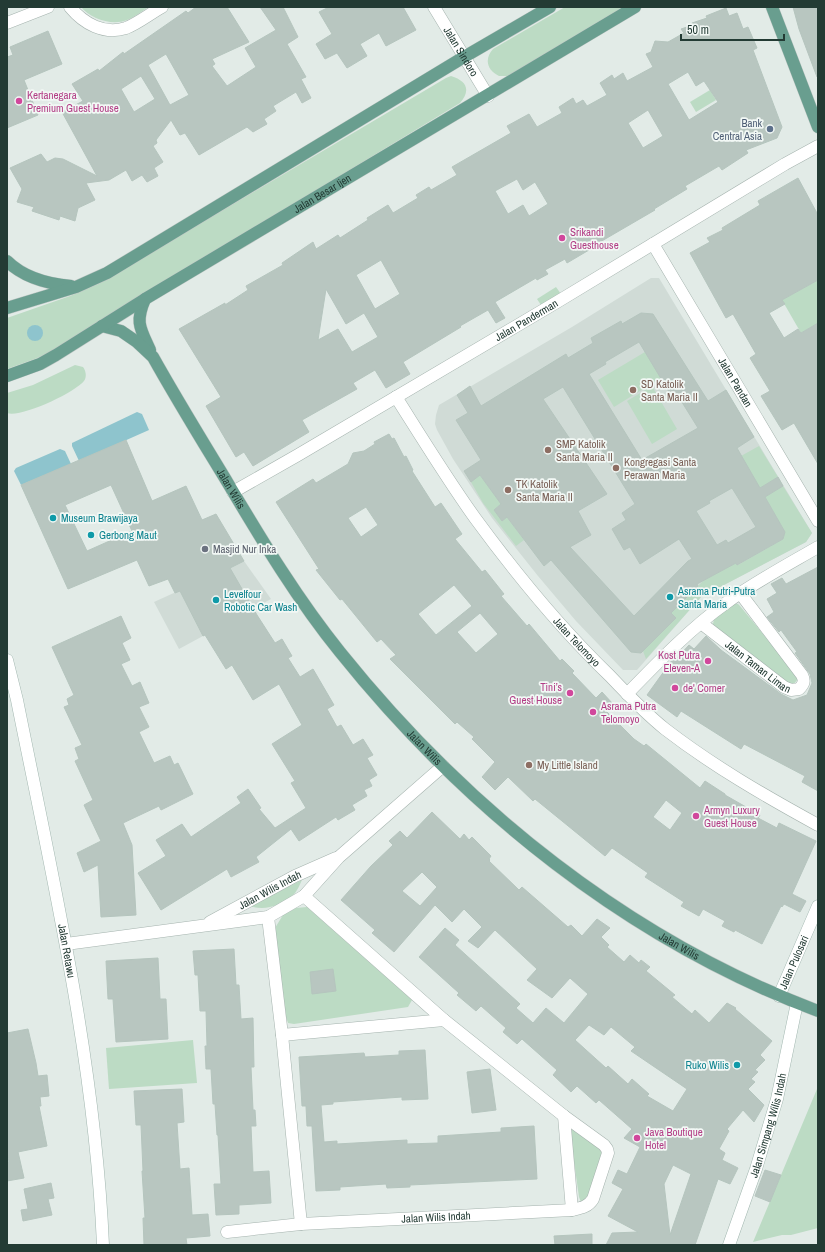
<svg xmlns="http://www.w3.org/2000/svg" width="825" height="1252" font-family="'Archivo Narrow',sans-serif">
  <rect width="100%" height="100%" fill="#e2ebe7"/>
  <g fill="#d0dbd6">
    <polygon points="651,278 659,278 812,533 806,542 701,597 637,670 623,670 576,621 538,576 492,518 453,459 437,430 435,424 436,415 439,405 572,327"/>
    <polygon points="244,561 271,599 179,649 154,602"/>
  </g>
  <g fill="#bcdbc4">
    <path d="M 81,7 L 149,7 C 142,11 135,17 127,20 C 112,26 91,19 81,7 Z"/>
    <path d="M 565,7 L 623,7 L 509,76 L 499,76 C 487,70 484,59 493,49 Z"/>
    <path d="M 451,76 C 467,81 471,90 460,103 L 50,352 L 35,359 L 7,369 L 7,318 L 70,296 L 98,284 L 446,78 Z"/>
    <polygon points="710,90 716,100 696,112 690,102"/>
    <polygon points="818,280 818,323 801,333 782,300"/>
    <polygon points="556,287 561,294 541,305 537,299"/>
    <polygon points="645,352 661,378 614,407 598,380"/>
    <path d="M 75,365 L 83,367 C 86,371 87,377 84,381 C 74,393 21,418 7,413 L 7,393 L 33,385 Z"/>
    <polygon points="652,386 677,429 652,444 627,401"/>
    <polygon points="759,446 778,477 760,488 741,456"/>
    <polygon points="480,475 501,504 494,510 502,521 507,517 524,540 516,546 483,503 471,482"/>
    <polygon points="783,486 812,533 806,542 701,597 646,659 643,651 676,618 671,613 704,580 736,563 738,565 783,539 785,532 765,497"/>
    <polygon points="733,604 738,604 740,606 797,675 798,679 793,685 789,685 716,629 713,624 714,619"/>
    <path d="M 302,880 C 299,886 297,892 292,896 C 281,906 264,911 250,906 Z"/>
    <polygon points="307,907 412,1000 408,1007 294,1024 288,1023 286,1017 275,928 283,915 296,908"/>
    <polygon points="193,1040 197,1083 109,1089 106,1048"/>
    <polygon points="817,1089 818,1228 791,1235 782,1235 753,1242"/>
    <polygon points="569,1126 599,1146 603,1154 587,1198 585,1201 581,1202 579,1197"/>
  </g>
  <g fill="#8ec4cd">
    <circle cx="35" cy="333" r="8"/>
    <polygon points="137,412 142,414 149,430 79,461 72,446 72,443"/>
    <polygon points="60,449 65,451 71,464 21,485 14,471 16,468"/>
  </g>
  <g fill="#b8c6c0" stroke="#b5c5be" fill-rule="evenodd">
    <path d="M 196,7 L 227,7 L 249,42 L 212,59 L 215,64 L 212,66 L 227,86 L 256,67 L 245,48 L 276,30 L 260,7 L 283,7 L 298,37 L 287,44 L 306,77 L 301,79 L 311,98 L 302,103 L 296,92 L 273,106 L 276,111 L 264,119 L 267,124 L 253,132 L 247,127 L 199,155 L 185,133 L 180,135 L 171,120 L 156,140 L 157,143 L 153,146 L 163,162 L 154,168 L 158,176 L 147,182 L 142,175 L 132,181 L 126,170 L 109,180 L 86,183 L 95,200 L 78,208 L 75,221 L 60,216 L 59,220 L 32,211 L 34,207 L 17,202 L 22,189 L 10,168 L 41,154 L 47,162 L 55,158 L 63,159 L 97,176 L 62,112 L 83,101 L 72,84 L 98,69 L 99,71 L 123,52 L 124,54 L 186,11 L 188,13 ZM 166,54 L 189,95 L 170,105 L 148,65 ZM 141,76 L 155,99 L 134,112 L 121,89 Z"/>
    <polygon points="329,7 403,7 416,30 386,46 379,33 360,44 367,56 347,68 337,53 325,59 316,44 332,34 319,12"/>
    <polygon points="793,7 818,7 818,77 817,77 799,29"/>
    <path d="M 726,8 L 729,16 L 737,13 L 743,29 L 748,27 L 757,48 L 753,50 L 782,127 L 777,138 L 746,150 L 748,153 L 722,170 L 719,166 L 685,186 L 687,189 L 654,209 L 655,210 L 588,249 L 589,250 L 567,263 L 565,259 L 545,270 L 548,274 L 537,280 L 536,278 L 495,302 L 505,318 L 496,323 L 488,310 L 460,326 L 461,327 L 403,362 L 410,374 L 386,388 L 375,370 L 353,383 L 357,389 L 302,420 L 309,432 L 253,466 L 244,452 L 236,457 L 206,406 L 221,397 L 179,329 L 225,303 L 225,305 L 248,290 L 246,286 L 283,265 L 282,263 L 313,242 L 316,249 L 338,235 L 340,238 L 368,220 L 367,218 L 388,205 L 393,213 L 418,198 L 416,195 L 429,187 L 431,190 L 457,175 L 452,167 L 511,133 L 507,126 L 529,114 L 537,127 L 562,113 L 559,107 L 573,98 L 576,104 L 583,100 L 587,106 L 607,95 L 600,83 L 612,75 L 614,79 L 623,73 L 627,81 L 653,67 L 646,54 L 651,52 L 655,41 L 668,42 L 684,33 L 681,29 L 693,25 L 692,23 L 707,18 L 706,16 ZM 688,72 L 696,86 L 704,81 L 718,102 L 689,120 L 668,84 ZM 648,110 L 663,136 L 643,148 L 628,123 ZM 517,179 L 523,190 L 535,182 L 548,204 L 529,216 L 523,205 L 508,214 L 495,191 ZM 381,260 L 400,294 L 375,309 L 356,275 ZM 326,289 L 346,324 L 364,313 L 378,337 L 352,352 L 338,329 L 318,340 Z"/>
    <polygon points="48,31 62,64 24,80 38,115 7,128 7,57 13,55 10,47"/>
    <polygon points="798,178 818,215 818,280 782,300 785,304 769,313 784,338 798,329 801,333 818,323 818,464 794,423 782,430 761,396 770,391 750,358 756,354 733,314 726,318 690,253 710,242 707,238 723,230 722,228 760,205 758,201"/>
    <path d="M 641,313 L 653,314 L 708,401 L 726,390 L 754,437 L 737,448 L 760,488 L 778,477 L 783,486 L 765,497 L 785,532 L 783,539 L 737,565 L 736,563 L 697,584 L 698,586 L 671,613 L 676,618 L 641,653 L 631,652 L 551,560 L 544,566 L 507,517 L 502,521 L 494,510 L 501,504 L 480,475 L 471,482 L 464,471 L 481,460 L 456,420 L 468,413 L 457,395 L 470,386 L 481,406 L 566,354 L 568,358 L 593,343 L 591,338 L 621,321 L 622,324 ZM 639,342 L 675,402 L 680,399 L 698,428 L 642,460 L 589,374 L 606,364 L 605,362 ZM 563,387 L 635,504 L 622,513 L 626,520 L 612,529 L 624,550 L 630,547 L 640,564 L 679,539 L 692,559 L 688,561 L 634,616 L 570,547 L 591,535 L 578,511 L 607,494 L 543,399 ZM 732,488 L 756,527 L 728,543 L 726,540 L 717,545 L 696,511 L 710,503 L 709,501 Z"/>
    <path d="M 389,434 L 392,439 L 394,438 L 404,457 L 406,456 L 413,470 L 412,471 L 435,507 L 441,503 L 462,534 L 455,539 L 482,572 L 485,570 L 504,594 L 501,596 L 527,626 L 529,624 L 560,661 L 562,659 L 574,671 L 572,673 L 596,698 L 602,692 L 613,704 L 606,711 L 634,739 L 644,746 L 646,744 L 700,788 L 705,781 L 725,794 L 725,795 L 760,815 L 758,818 L 777,828 L 779,823 L 816,841 L 792,894 L 806,901 L 800,912 L 784,904 L 782,907 L 781,906 L 762,944 L 735,930 L 734,932 L 722,926 L 725,921 L 703,909 L 699,916 L 681,906 L 684,902 L 645,877 L 648,873 L 612,848 L 605,856 L 535,799 L 533,801 L 508,777 L 495,790 L 482,777 L 495,762 L 472,739 L 474,737 L 457,722 L 455,724 L 390,659 L 396,655 L 381,639 L 377,642 L 342,599 L 340,600 L 316,570 L 319,569 L 276,502 L 313,479 L 316,483 L 348,464 L 353,453 L 364,451 L 375,444 L 374,442 ZM 366,507 L 378,525 L 361,537 L 348,518 ZM 454,585 L 472,606 L 436,635 L 418,614 ZM 480,613 L 498,634 L 476,653 L 457,632 ZM 666,800 L 682,813 L 670,830 L 653,817 Z"/>
    <path d="M 126,440 L 152,501 L 186,486 L 202,520 L 216,514 L 244,561 L 230,568 L 257,615 L 275,643 L 282,639 L 292,656 L 288,658 L 300,677 L 313,669 L 334,705 L 327,709 L 337,727 L 341,725 L 353,745 L 363,739 L 373,755 L 367,758 L 377,775 L 369,780 L 372,786 L 364,790 L 367,796 L 352,805 L 355,810 L 338,820 L 336,817 L 299,841 L 291,829 L 256,857 L 259,862 L 231,877 L 227,869 L 161,910 L 138,873 L 166,856 L 156,840 L 182,824 L 191,837 L 241,803 L 237,797 L 248,789 L 261,808 L 259,809 L 275,828 L 306,808 L 291,783 L 295,781 L 272,744 L 302,725 L 279,684 L 253,700 L 232,665 L 226,669 L 205,635 L 203,636 L 180,591 L 175,593 L 168,579 L 149,586 L 137,560 L 68,589 L 21,485 ZM 111,485 L 132,531 L 87,551 L 65,505 Z"/>
    <polygon points="818,567 818,791 802,782 805,776 744,744 741,749 681,711 677,717 647,695 675,656 677,658 689,645 694,649 706,636 721,650 781,694 793,700 807,695 812,683 810,674 795,653 797,652 781,630 779,632 767,617 774,612 767,599 777,593 771,584 782,578 786,584"/>
    <polygon points="121,616 131,638 122,643 130,660 121,664 132,686 140,682 149,703 139,707 149,727 139,732 154,763 170,756 174,765 178,763 193,794 161,810 159,806 123,823 132,845 136,915 101,917 98,865 84,872 77,853 101,841 84,805 93,800 75,761 79,759 75,748 82,745 64,707 69,705 67,699 74,695 52,647"/>
    <path d="M 432,812 L 460,839 L 464,834 L 469,840 L 472,837 L 491,856 L 489,859 L 490,860 L 489,861 L 519,890 L 522,887 L 568,927 L 571,925 L 582,936 L 597,919 L 610,928 L 601,937 L 609,945 L 607,947 L 624,962 L 630,955 L 639,963 L 641,960 L 650,967 L 646,971 L 675,995 L 672,997 L 692,1014 L 695,1010 L 709,1023 L 727,1003 L 736,1008 L 735,1009 L 772,1041 L 760,1055 L 765,1060 L 755,1070 L 758,1072 L 751,1079 L 755,1082 L 748,1089 L 764,1105 L 754,1122 L 743,1110 L 727,1129 L 729,1131 L 719,1149 L 725,1153 L 722,1160 L 738,1168 L 730,1184 L 718,1179 L 695,1245 L 606,1245 L 612,1233 L 638,1232 L 608,1216 L 623,1189 L 612,1183 L 618,1170 L 627,1174 L 640,1147 L 624,1138 L 632,1129 L 599,1100 L 596,1103 L 577,1086 L 571,1092 L 553,1075 L 557,1070 L 522,1039 L 517,1044 L 503,1032 L 506,1028 L 481,1006 L 476,1011 L 457,995 L 459,993 L 419,957 L 445,928 L 459,940 L 455,945 L 520,1004 L 516,1008 L 533,1023 L 546,1008 L 564,1023 L 588,994 L 570,978 L 552,998 L 527,980 L 537,969 L 495,930 L 478,948 L 468,941 L 482,927 L 464,909 L 452,922 L 435,905 L 394,952 L 372,933 L 375,930 L 341,900 L 371,866 L 393,845 L 389,841 L 400,831 L 407,838 ZM 422,872 L 437,887 L 420,906 L 402,891 ZM 589,1025 L 604,1035 L 611,1027 L 635,1047 L 631,1051 L 687,1089 L 673,1111 L 647,1096 L 649,1094 L 632,1079 L 628,1084 L 608,1066 L 606,1068 L 575,1040 ZM 673,1165 L 691,1174 L 670,1235 L 664,1184 Z"/>
    <polygon points="234,949 236,985 239,985 241,1019 253,1018 254,1067 251,1067 253,1110 255,1110 256,1126 251,1126 253,1172 269,1171 271,1203 239,1205 239,1214 216,1215 214,1184 221,1184 218,1135 217,1135 215,1104 213,1104 211,1069 206,1069 205,1046 207,1046 206,1011 200,1011 198,975 195,975 193,951"/>
    <polygon points="158,958 160,999 166,999 168,1039 116,1042 113,999 108,999 106,961"/>
    <polygon points="333,969 336,991 312,994 310,972"/>
    <polygon points="28,1029 36,1063 38,1076 47,1075 49,1096 40,1097 41,1106 39,1106 47,1146 18,1152 24,1178 7,1181 7,1162 9,1162 7,1153 7,1033"/>
    <polygon points="425,1050 428,1099 402,1100 402,1097 333,1102 333,1104 321,1105 324,1142 337,1141 337,1144 407,1140 407,1144 438,1143 438,1136 501,1132 501,1128 534,1126 537,1179 410,1185 410,1187 387,1188 386,1184 340,1187 340,1190 316,1191 312,1126 307,1126 306,1106 302,1106 299,1057 364,1053 365,1057 399,1055 399,1051"/>
    <polygon points="490,1069 496,1110 472,1113 467,1072"/>
    <polygon points="182,1089 184,1122 177,1123 180,1169 189,1168 192,1215 208,1214 210,1236 186,1238 187,1245 144,1245 143,1218 145,1218 142,1171 143,1171 141,1125 136,1125 134,1091"/>
    <polygon points="765,1170 781,1175 770,1202 755,1196"/>
    <polygon points="51,1183 54,1198 48,1199 52,1215 23,1221 21,1210 28,1209 24,1189"/>
    <polygon points="592,1234 592,1245 555,1245 554,1236"/>
  </g>
  <g fill="none" stroke-linecap="round" stroke-linejoin="round">
    <g stroke="#a5b3ae" stroke-width="13">
      <g id="street">
        <path d="M 70,7 C 84,24 104,35 126,28 C 137,24 151,13 162,7"/>
        <path id="s1" d="M 434,7 L 488,96"/>
        <polyline points="7,23 48,7"/>
        <path id="s2" d="M 653,244 L 818,521"/>
        <path id="s3" d="M 396,397 C 422,438 447,479 475,518 C 516,574 560,628 610,676 C 627,694 645,713 665,729 C 713,766 765,796 818,825"/>
        <path id="s4" d="M 233,492 L 298,455 L 557,302 L 785,164 L 818,146"/>
        <path id="s5" d="M 701,623 L 784,687 L 791,690 L 799,689 C 804,684 805,681 802,675 L 740,593"/>
        <path d="M 627,694 C 657,663 692,627 726,603 C 755,582 787,565 818,547"/>
        <path id="s6" d="M 268,917 L 282,1035 L 301,1224 L 572,1210 C 581,1208 588,1207 593,1199 L 608,1153 L 607,1149 L 604,1145 L 564,1116 L 444,1020 L 304,896"/>
        <path id="s7" d="M 210,922 L 295,876 L 336,858"/>
        <polyline points="66,944 268,917 304,896 339,857 443,766"/>
        <polyline points="282,1035 444,1020"/>
        <polyline points="564,1116 572,1210"/>
        <polyline points="227,1232 301,1224"/>
      </g>
    </g>
    <g stroke="#a1b6af" stroke-width="13">
      <g id="secondary">
        <path id="s8" d="M 7,660 L 17,700 C 53,880 95,1061 103,1245"/>
        <path id="s9" d="M 779,996 L 818,906"/>
        <path id="s10" d="M 729,1245 L 756,1169 L 777,1099 L 797,1003"/>
      </g>
    </g>
    <g stroke="#c1c8c6" stroke-width="13">
      <g id="primary">
        <polyline points="772,7 818,127"/>
        <path d="M 7,261 C 23,277 49,284 71,286"/>
        <path d="M 145,299 C 135,322 140,328 150,350"/>
        <polyline points="7,308 76,287 107,273 464,57 550,7"/>
        <path id="s11" d="M 102,326 L 121,331 L 137,342 L 153,357 C 177,400 203,442 229,485 C 263,542 298,600 340,652 C 466,809 629,940 818,1011"/>
        <path id="s12" d="M 7,376 L 40,364 L 56,355 L 145,299 L 635,7"/>
      </g>
    </g>
    <use href="#street" stroke="#fff" stroke-width="12"/>
    <use href="#secondary" stroke="#fff" stroke-width="12"/>
    <use href="#primary" stroke="#699e8f" stroke-width="12"/>
  </g>
  <g fill="#d1479c" stroke="#f2f8f5" stroke-width="1.5">
    <circle cx="19" cy="101" r="4"/>
    <circle cx="562" cy="238" r="4"/>
    <circle cx="708" cy="661" r="4"/>
    <circle cx="675" cy="688" r="4"/>
    <circle cx="570" cy="693" r="4"/>
    <circle cx="593" cy="712" r="4"/>
    <circle cx="696" cy="816" r="4"/>
    <circle cx="637" cy="1138" r="4"/>
  </g>
  <circle fill="#5c6f8a" stroke="#f2f8f5" stroke-width="1.5" cx="770" cy="129" r="4"/>
  <g fill="#8d6e63" stroke="#f2f8f5" stroke-width="1.5">
    <circle cx="633" cy="390" r="4"/>
    <circle cx="548" cy="450" r="4"/>
    <circle cx="616" cy="468" r="4"/>
    <circle cx="508" cy="490" r="4"/>
    <circle cx="529" cy="765" r="4"/>
  </g>
  <g fill="#0f9aa8" stroke="#f2f8f5" stroke-width="1.5">
    <circle cx="53" cy="518" r="4"/>
    <circle cx="91" cy="535" r="4"/>
    <circle cx="670" cy="597" r="4"/>
    <circle cx="216" cy="600" r="4"/>
    <circle cx="737" cy="1065" r="4"/>
  </g>
  <circle fill="#6b7280" stroke="#f2f8f5" stroke-width="1.5" cx="205" cy="549" r="4"/>
  <g text-anchor="middle" dominant-baseline="central" stroke-width="3.5" stroke-linejoin="round" paint-order="stroke">
    <g font-size="11" fill="#233b34" stroke="#f2f8f5">
      <text stroke="none"><textPath href="#s1" startOffset="52">Jalan Sindoro</textPath></text>
      <text stroke="none"><textPath href="#s12" startOffset="365">Jalan Besar Ijen</textPath></text>
      <text stroke="none"><textPath href="#s4" startOffset="340">Jalan Panderman</textPath></text>
      <text stroke="none"><textPath href="#s2" startOffset="161">Jalan Pandan</textPath></text>
      <text stroke="none"><textPath href="#s11" startOffset="214">Jalan Wilis</textPath></text>
      <text stroke="none"><textPath href="#s3" startOffset="305">Jalan Telomoyo</textPath></text>
      <text stroke="none"><textPath href="#s5" startOffset="72">Jalan Taman Liman</textPath></text>
      <text stroke="none"><textPath href="#s11" startOffset="538">Jalan Wilis</textPath></text>
      <text stroke="none"><textPath href="#s7" startOffset="68">Jalan Wilis Indah</textPath></text>
      <text stroke="none"><textPath href="#s11" startOffset="862">Jalan Wilis</textPath></text>
      <text stroke="none"><textPath href="#s8" startOffset="297">Jalan Retawu</textPath></text>
      <text stroke="none"><textPath href="#s9" startOffset="37">Jalan Pulosari</textPath></text>
      <text stroke="none"><textPath href="#s10" startOffset="126">Jalan Simpang Wilis Indah</textPath></text>
      <text stroke="none"><textPath href="#s6" startOffset="444">Jalan Wilis Indah</textPath></text>
    </g>
    <g font-size="11" fill="#b23c85" stroke="#f2f8f5" text-anchor="start">
      <text x="27" y="95">Kertanegara<tspan x="27" dy="13">Premium Guest House</tspan></text>
      <text x="570" y="232">Srikandi<tspan x="570" dy="13">Guesthouse</tspan></text>
      <text x="700" y="655" text-anchor="end">Kost Putra<tspan x="700" dy="13">Eleven-A</tspan></text>
      <text x="562" y="687" text-anchor="end">Tini’s<tspan x="562" dy="13">Guest House</tspan></text>
      <text x="683" y="688">de' Corner</text>
      <text x="601" y="706">Asrama Putra<tspan x="601" dy="13">Telomoyo</tspan></text>
      <text x="704" y="810">Armyn Luxury<tspan x="704" dy="13">Guest House</tspan></text>
      <text x="645" y="1132">Java Boutique<tspan x="645" dy="13">Hotel</tspan></text>
    </g>
    <g font-size="11" fill="#4e5e75" stroke="#f2f8f5" text-anchor="end">
      <text x="762" y="123">Bank<tspan x="762" dy="13">Central Asia</tspan></text>
    </g>
    <g font-size="11" fill="#785e54" stroke="#f2f8f5" text-anchor="start">
      <text x="641" y="384">SD Katolik<tspan x="641" dy="13">Santa Maria II</tspan></text>
      <text x="556" y="444">SMP Katolik<tspan x="556" dy="13">Santa Maria II</tspan></text>
      <text x="624" y="462">Kongregasi Santa<tspan x="624" dy="13">Perawan Maria</tspan></text>
      <text x="516" y="484">TK Katolik<tspan x="516" dy="13">Santa Maria II</tspan></text>
      <text x="537" y="765">My Little Island</text>
    </g>
    <g font-size="11" fill="#0d838f" stroke="#f2f8f5" text-anchor="start">
      <text x="61" y="518">Museum Brawijaya</text>
      <text x="99" y="535">Gerbong Maut</text>
      <text x="678" y="591">Asrama Putri-Putra<tspan x="678" dy="13">Santa Maria</tspan></text>
      <text x="224" y="594">Levelfour<tspan x="224" dy="13">Robotic Car Wash</tspan></text>
      <text x="729" y="1065" text-anchor="end">Ruko Wilis</text>
    </g>
    <g font-size="11" fill="#5b616d" stroke="#f2f8f5" text-anchor="start">
      <text x="213" y="549">Masjid Nur Inka</text>
    </g>
  </g>
  <rect width="825" height="1252" fill="none" stroke="#233b34" stroke-width="16"/>
  <path d="M681 34v6h103v-6" fill="none" stroke="#233b34" stroke-width="2"/>
  <text x="687" y="34" font-size="12" fill="#233b34" stroke="#f2f8f5" stroke-width="3" paint-order="stroke">50 m</text>
</svg>
